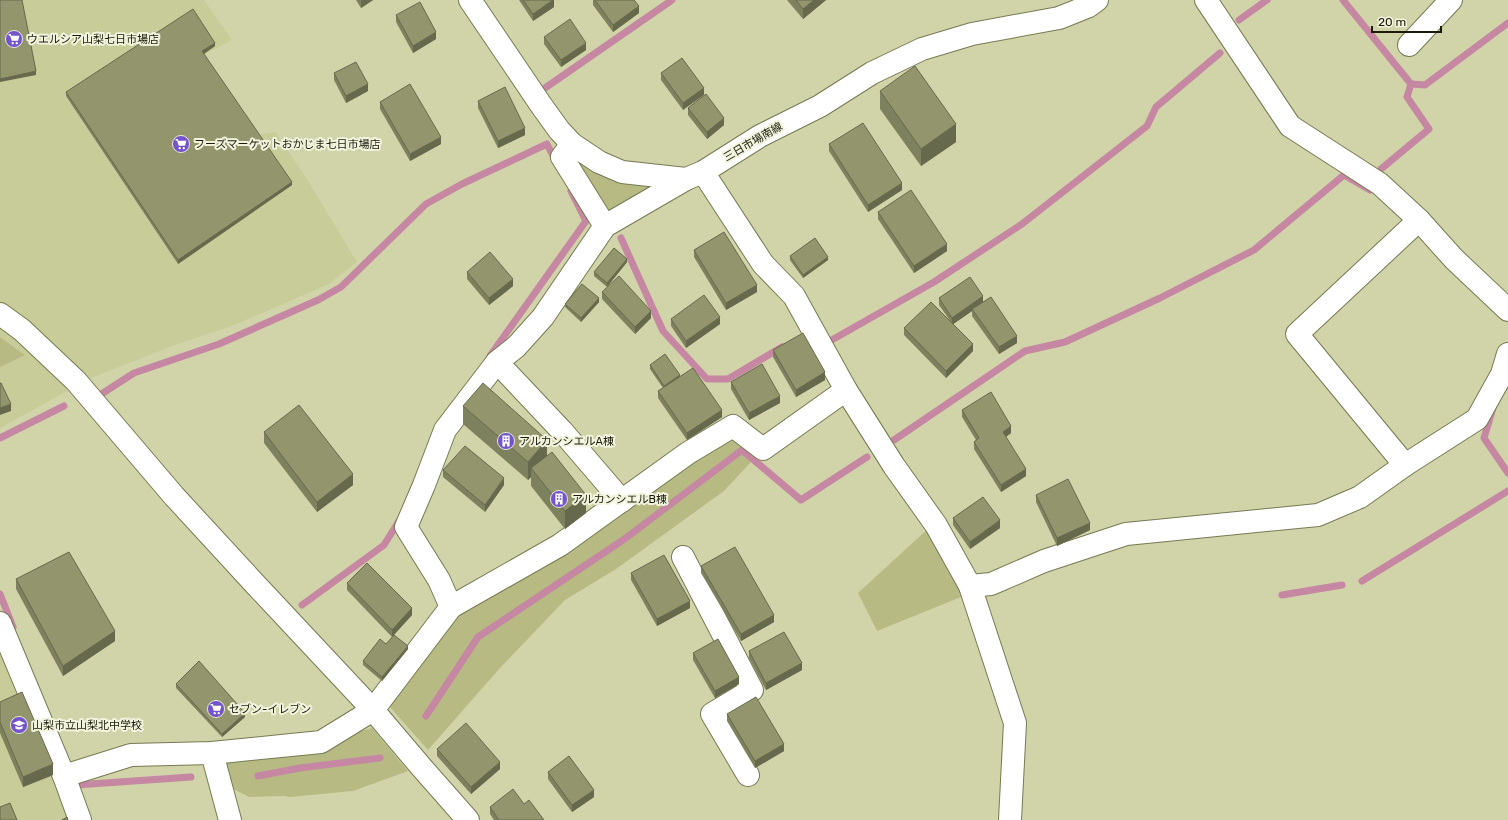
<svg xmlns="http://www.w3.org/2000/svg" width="1508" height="820" font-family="Rubik,'Noto Sans JP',sans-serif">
  <rect width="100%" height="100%" fill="#d1d4a9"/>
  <g fill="#c7cc99">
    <polygon points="0,0 204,0 232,40 203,55 257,135 275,132 305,176 357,262 327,285 234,325 172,346 91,378 0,428"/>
    <polygon points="0,630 76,820 0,820"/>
  </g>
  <g fill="#b7bb83">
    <polygon points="573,159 620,183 651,183 655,192 599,216"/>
    <polygon points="0,337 25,355 0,367"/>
    <polygon points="733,426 763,449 724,491 616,569 565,600 500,668 428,750 382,698 451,607"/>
    <polygon points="931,526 966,595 877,631 858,593"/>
    <polygon points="372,728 408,771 353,791 290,797 284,796 249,797 224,784 212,753 321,742"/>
  </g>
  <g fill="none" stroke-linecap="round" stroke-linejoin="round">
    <g stroke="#c587a2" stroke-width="7">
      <polyline points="1343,0 1411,84"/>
      <polyline points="1239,20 1267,0"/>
      <polyline points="545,88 672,0"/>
      <polyline points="1381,169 1429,129 1407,97 1411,84 1425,85 1508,23"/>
      <polyline points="621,238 663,331 707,379 728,379 782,347"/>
      <polyline points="830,341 934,282 1022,224 1147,126 1156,107 1220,53"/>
      <polyline points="490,356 586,221 571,191"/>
      <polyline points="103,393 134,373 219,344 318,300 341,287 426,204 462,184 547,144 556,162"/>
      <polyline points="1493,408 1484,438 1508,473"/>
      <polyline points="0,438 64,406"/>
      <polyline points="894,440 1025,351 1065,342 1160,298 1254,250 1344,175 1370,190"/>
      <polyline points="1362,581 1508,491"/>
      <polyline points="0,594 13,627"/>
      <polyline points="1282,595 1342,585"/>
      <polyline points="302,605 384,545 399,521"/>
      <polyline points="426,716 478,637 626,538 742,450 801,500 867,457"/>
      <polyline points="258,776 300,768 380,758"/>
      <polyline points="78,791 76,785 191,777"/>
    </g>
    <g stroke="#777a53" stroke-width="24">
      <g id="minor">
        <polyline points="1206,0 1290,126 1380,184 1419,220 1454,259 1508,310"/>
        <polyline points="1409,45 1451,0"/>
        <polyline points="572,144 562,157 605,226"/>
        <polyline points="703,172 763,264 794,296 846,390 894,466 936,525 970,586 1015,723 1010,820"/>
        <polyline points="0,314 22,330 76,381 174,496 255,584 373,710 423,769 468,820"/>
        <polyline points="497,362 562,431 622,501"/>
        <polyline points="1405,465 1297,334 1419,220"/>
        <polyline points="683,557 752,690 712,714 748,775"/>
        <polyline points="970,586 991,584 1044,561 1126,534 1318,515 1360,497 1405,465 1477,419 1502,374 1508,354"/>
        <polyline points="451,607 560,545 688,453 733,426 763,449 846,390"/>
        <polyline points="0,623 64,776 80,820"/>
        <polyline points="212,753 230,820"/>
        <polyline points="64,776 131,755 212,753 321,742 373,710 451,607 439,580 406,527 424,485 445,430 497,362 516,347 543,317 605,226 686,179"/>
      </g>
    </g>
    <g stroke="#777a53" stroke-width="24">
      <polyline id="major" points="470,0 541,105 559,130 572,144 599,162 622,172 686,179 703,172 760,136 820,106 872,73 922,49 972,34 1059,18 1089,6 1097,0"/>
    </g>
    <use href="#minor" stroke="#fff" stroke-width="22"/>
    <use href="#major" stroke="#fff" stroke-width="22"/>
  </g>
  <g fill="#7e815e">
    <polygon points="356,0 373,0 361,8"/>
    <polygon points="519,0 554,0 554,7 533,21"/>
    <polygon points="593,0 634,0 639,13 613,32 593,5"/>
    <polygon points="787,0 826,0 803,19"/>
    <polygon points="396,15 436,39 413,53 396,22"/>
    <polygon points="544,37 586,50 561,67 544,44"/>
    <polygon points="215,46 204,54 292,185 178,264 66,96 66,92"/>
    <polygon points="334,73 368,91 346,103 334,80"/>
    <polygon points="661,73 704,88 683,110 661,80"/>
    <polygon points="880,91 956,142 921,166 880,109"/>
    <polygon points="478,101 525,135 498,148 478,108"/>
    <polygon points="380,102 441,144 410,161 380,109"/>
    <polygon points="688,108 724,125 707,139 688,115"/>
    <polygon points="829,144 902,190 868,212 829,151"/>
    <polygon points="878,212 947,251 914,273 878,219"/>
    <polygon points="694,250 757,292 726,310 694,257"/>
    <polygon points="790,256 828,260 803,278 790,260"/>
    <polygon points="627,262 607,287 594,276 594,272"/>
    <polygon points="467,272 513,286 489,305 467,279"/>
    <polygon points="602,292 651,318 635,334 602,299"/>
    <polygon points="939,298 983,302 1017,343 999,354 972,316 972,311 953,324 973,351 946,378 904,335 904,328 951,322 939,305"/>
    <polygon points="599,302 581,322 565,307 565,304"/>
    <polygon points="671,319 720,324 686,348 671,326"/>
    <polygon points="773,350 825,380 796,397 773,357"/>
    <polygon points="650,365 680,377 722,417 687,440 658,398 658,391 663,388 650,369"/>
    <polygon points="731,382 780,403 749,420 731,389"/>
    <polygon points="463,406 547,456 586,513 565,529 531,486 531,477 528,480 463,424"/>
    <polygon points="962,410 1011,433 1006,437 1026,476 1001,492 974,449 974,442 976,440 962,417"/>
    <polygon points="264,432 353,485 317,512 264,443"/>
    <polygon points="443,470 504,485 485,512 443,477"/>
    <polygon points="1036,495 1090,530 1057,546 1036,502"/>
    <polygon points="953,518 1000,528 970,549 953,525"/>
    <polygon points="701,566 774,622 741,641 701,573"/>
    <polygon points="631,573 690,608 657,626 631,580"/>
    <polygon points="16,579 115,641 63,676 16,589"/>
    <polygon points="347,583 412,615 392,637 347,590"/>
    <polygon points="386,644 408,649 382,681 363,665 363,661"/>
    <polygon points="749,651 802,670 766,690 749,658"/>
    <polygon points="693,653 739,684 715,698 693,660"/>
    <polygon points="176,684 245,717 222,737 176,688"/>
    <polygon points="0,702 53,775 23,787 0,733"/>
    <polygon points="727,714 784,751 755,768 727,721"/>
    <polygon points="437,749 500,769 471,794 437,756"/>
    <polygon points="548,772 594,797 572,812 548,779"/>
    <polygon points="524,804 544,820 494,820 490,814 490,807"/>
  </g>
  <g fill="#67694c">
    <polygon points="362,0 373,0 361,8 361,1"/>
    <polygon points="553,0 554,0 554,7 533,21 533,14"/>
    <polygon points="814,0 826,0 803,19 803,9"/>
    <polygon points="639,6 639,13 613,32 613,25"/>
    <polygon points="436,32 436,39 413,53 413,46"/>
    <polygon points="215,43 215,46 202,55 202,51"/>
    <polygon points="586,43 586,50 561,67 561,60"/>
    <polygon points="36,71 36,75 0,82 0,79"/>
    <polygon points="368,84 368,91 346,103 346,96"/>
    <polygon points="704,88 704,95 683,110 683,103"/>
    <polygon points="724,118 724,125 707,139 707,132"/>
    <polygon points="956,124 956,142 921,166 921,149"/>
    <polygon points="525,128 525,135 498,148 498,141"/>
    <polygon points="441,137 441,144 410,161 410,154"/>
    <polygon points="292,182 292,185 178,264 178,260"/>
    <polygon points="902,183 902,190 868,212 868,205"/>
    <polygon points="947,244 947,251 914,273 914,266"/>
    <polygon points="828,257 828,260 803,278 803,275"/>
    <polygon points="627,259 627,262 607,287 607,283"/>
    <polygon points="513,279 513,286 489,305 489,298"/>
    <polygon points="757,285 757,292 726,310 726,303"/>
    <polygon points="983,296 983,303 972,309 972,311 952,325 952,318"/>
    <polygon points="599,298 599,302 581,322 581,318"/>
    <polygon points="651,311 651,318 635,334 635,327"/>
    <polygon points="720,317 720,324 686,348 686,341"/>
    <polygon points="1017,336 1017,343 999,354 999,347"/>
    <polygon points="973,344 973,351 946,378 946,371"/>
    <polygon points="825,372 825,380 796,397 796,390"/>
    <polygon points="680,375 680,379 664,390 664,386"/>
    <polygon points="780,396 780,403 749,420 749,413"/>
    <polygon points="11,404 11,411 0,415 0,408"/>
    <polygon points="722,410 722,417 687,440 687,433"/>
    <polygon points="1011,426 1011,433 1003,439 1003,432"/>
    <polygon points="547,440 547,458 531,468 531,477 528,480 528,462"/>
    <polygon points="1026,469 1026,476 1001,492 1001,485"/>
    <polygon points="353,474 353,485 317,512 317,502"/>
    <polygon points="504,478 504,485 485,512 485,505"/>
    <polygon points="586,495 586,513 565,529 565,511"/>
    <polygon points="1000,520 1000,528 970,549 970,542"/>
    <polygon points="1090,523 1090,530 1057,546 1057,538"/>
    <polygon points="690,601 690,608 657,626 657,619"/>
    <polygon points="412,608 412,615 392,637 392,630"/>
    <polygon points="774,615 774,622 741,641 741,634"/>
    <polygon points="115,631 115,641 63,676 63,666"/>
    <polygon points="408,646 408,649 382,681 382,677"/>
    <polygon points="802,663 802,670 766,690 766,683"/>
    <polygon points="739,677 739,684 715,698 715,691"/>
    <polygon points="245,713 245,717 222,737 222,734"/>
    <polygon points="784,744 784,751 755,768 755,761"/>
    <polygon points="500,762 500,769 471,794 471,787"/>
    <polygon points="53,764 53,775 23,787 23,777"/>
    <polygon points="594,790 594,797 572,812 572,805"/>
  </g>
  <g fill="#93966d" stroke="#67694c">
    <polygon points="0,0 22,0 36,71 0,79"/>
    <polygon points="523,0 553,0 533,14"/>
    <polygon points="595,0 634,0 639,6 613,25"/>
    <polygon points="796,0 814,0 803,9"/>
    <polygon points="420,2 436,32 413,46 396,15"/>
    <polygon points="193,9 215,43 202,51 292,182 178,260 66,92"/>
    <polygon points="570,19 586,43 561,60 544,37"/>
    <polygon points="682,58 704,88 683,103 661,73"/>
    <polygon points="356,62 368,84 346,96 334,73"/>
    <polygon points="915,66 956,124 921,149 880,91"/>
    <polygon points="410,84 441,137 410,154 380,102"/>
    <polygon points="505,87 525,128 498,141 478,101"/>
    <polygon points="706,94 724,118 707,132 688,108"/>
    <polygon points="863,123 902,183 868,205 829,144"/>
    <polygon points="911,190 947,244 914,266 878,212"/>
    <polygon points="724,232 757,285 726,303 694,250"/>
    <polygon points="815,238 828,257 803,275 790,256"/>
    <polygon points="614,248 627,259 607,283 594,272"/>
    <polygon points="490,252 513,279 489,298 467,272"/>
    <polygon points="619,276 651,311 635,327 602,292"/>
    <polygon points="970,277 983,296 952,318 939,298"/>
    <polygon points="582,284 599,298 581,318 565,304"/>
    <polygon points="704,295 720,317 686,341 671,319"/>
    <polygon points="991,297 1017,336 999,347 972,309"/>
    <polygon points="931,302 973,344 946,371 904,328"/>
    <polygon points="803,333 825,372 796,390 773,350"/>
    <polygon points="665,354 680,375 664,386 650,365"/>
    <polygon points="762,364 780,396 749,413 731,382"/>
    <polygon points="693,368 722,410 687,433 658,391"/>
    <polygon points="0,383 1,383 11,404 0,408"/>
    <polygon points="483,383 547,440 528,462 463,406"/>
    <polygon points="991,392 1011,426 1003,432 1026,469 1001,485 974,442 979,438 962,410"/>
    <polygon points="299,405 353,474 317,502 264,432"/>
    <polygon points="465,446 504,478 485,505 443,470"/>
    <polygon points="552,452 586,495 565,511 531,468"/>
    <polygon points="1068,479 1090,523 1057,538 1036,495"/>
    <polygon points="983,497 1000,520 970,542 953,518"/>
    <polygon points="735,547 774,615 741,634 701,566"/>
    <polygon points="69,552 115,631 63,666 16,579"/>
    <polygon points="664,555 690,601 657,619 631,573"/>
    <polygon points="367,563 412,608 392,630 347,583"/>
    <polygon points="784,632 802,663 766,683 749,651"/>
    <polygon points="394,635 408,646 382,677 363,661 380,639 386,644"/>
    <polygon points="718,639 739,677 715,691 693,653"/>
    <polygon points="199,661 245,713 222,734 176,684"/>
    <polygon points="22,692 53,764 23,777 0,722 0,702"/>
    <polygon points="756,697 784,744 755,761 727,714"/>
    <polygon points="466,723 500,762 471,787 437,749"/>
    <polygon points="569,756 594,790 572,805 548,772"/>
    <polygon points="513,789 524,804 529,800 544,820 499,820 490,807"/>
    <polygon points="10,803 17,820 0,820 0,807"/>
    <polygon points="67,817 68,820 62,820"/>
  </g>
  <defs>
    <g id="supermarket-disc" transform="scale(0.9)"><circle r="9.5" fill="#7454cd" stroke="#f1f3dd"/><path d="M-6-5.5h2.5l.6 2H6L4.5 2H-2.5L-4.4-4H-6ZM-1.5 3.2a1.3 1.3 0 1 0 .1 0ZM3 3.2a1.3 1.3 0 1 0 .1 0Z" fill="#fff"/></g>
    <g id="building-disc" transform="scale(0.9)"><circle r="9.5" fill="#7454cd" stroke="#f1f3dd"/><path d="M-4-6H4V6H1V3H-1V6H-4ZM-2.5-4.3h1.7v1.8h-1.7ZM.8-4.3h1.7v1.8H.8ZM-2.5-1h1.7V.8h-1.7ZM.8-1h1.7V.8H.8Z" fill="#fff"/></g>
    <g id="school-disc" transform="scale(0.9)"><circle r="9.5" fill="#7454cd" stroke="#f1f3dd"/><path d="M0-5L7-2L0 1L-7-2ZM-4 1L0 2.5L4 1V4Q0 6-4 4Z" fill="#fff"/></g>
  </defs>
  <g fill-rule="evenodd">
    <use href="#supermarket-disc" x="14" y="39"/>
    <use href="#supermarket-disc" x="181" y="144"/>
    <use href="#building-disc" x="506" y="441"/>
    <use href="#building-disc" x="559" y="499"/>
    <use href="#supermarket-disc" x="216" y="709"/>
    <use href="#school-disc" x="19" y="725"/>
  </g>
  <g text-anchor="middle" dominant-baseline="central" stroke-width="4" stroke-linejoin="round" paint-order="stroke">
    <g font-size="11" fill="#1a1b0a" stroke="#f1f3dd" text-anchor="start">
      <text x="27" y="39">ウエルシア山梨七日市場店</text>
      <text x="194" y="144">フーズマーケットおかじま七日市場店</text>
      <text x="519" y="441">アルカンシエルA棟</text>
      <text x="572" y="499">アルカンシエルB棟</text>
      <text x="229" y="709">セブン-イレブン</text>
      <text x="32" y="725">山梨市立山梨北中学校</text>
    </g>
    <g font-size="11" fill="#1a1b0a" stroke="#f1f3dd">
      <text transform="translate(753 142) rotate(-30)">三日市場南線</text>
    </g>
  </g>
  <path d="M1372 26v6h69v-6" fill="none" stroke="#1a1b0a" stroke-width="2"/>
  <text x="1378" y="26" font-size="12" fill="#1a1b0a" stroke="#f1f3dd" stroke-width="3" paint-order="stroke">20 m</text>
</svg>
